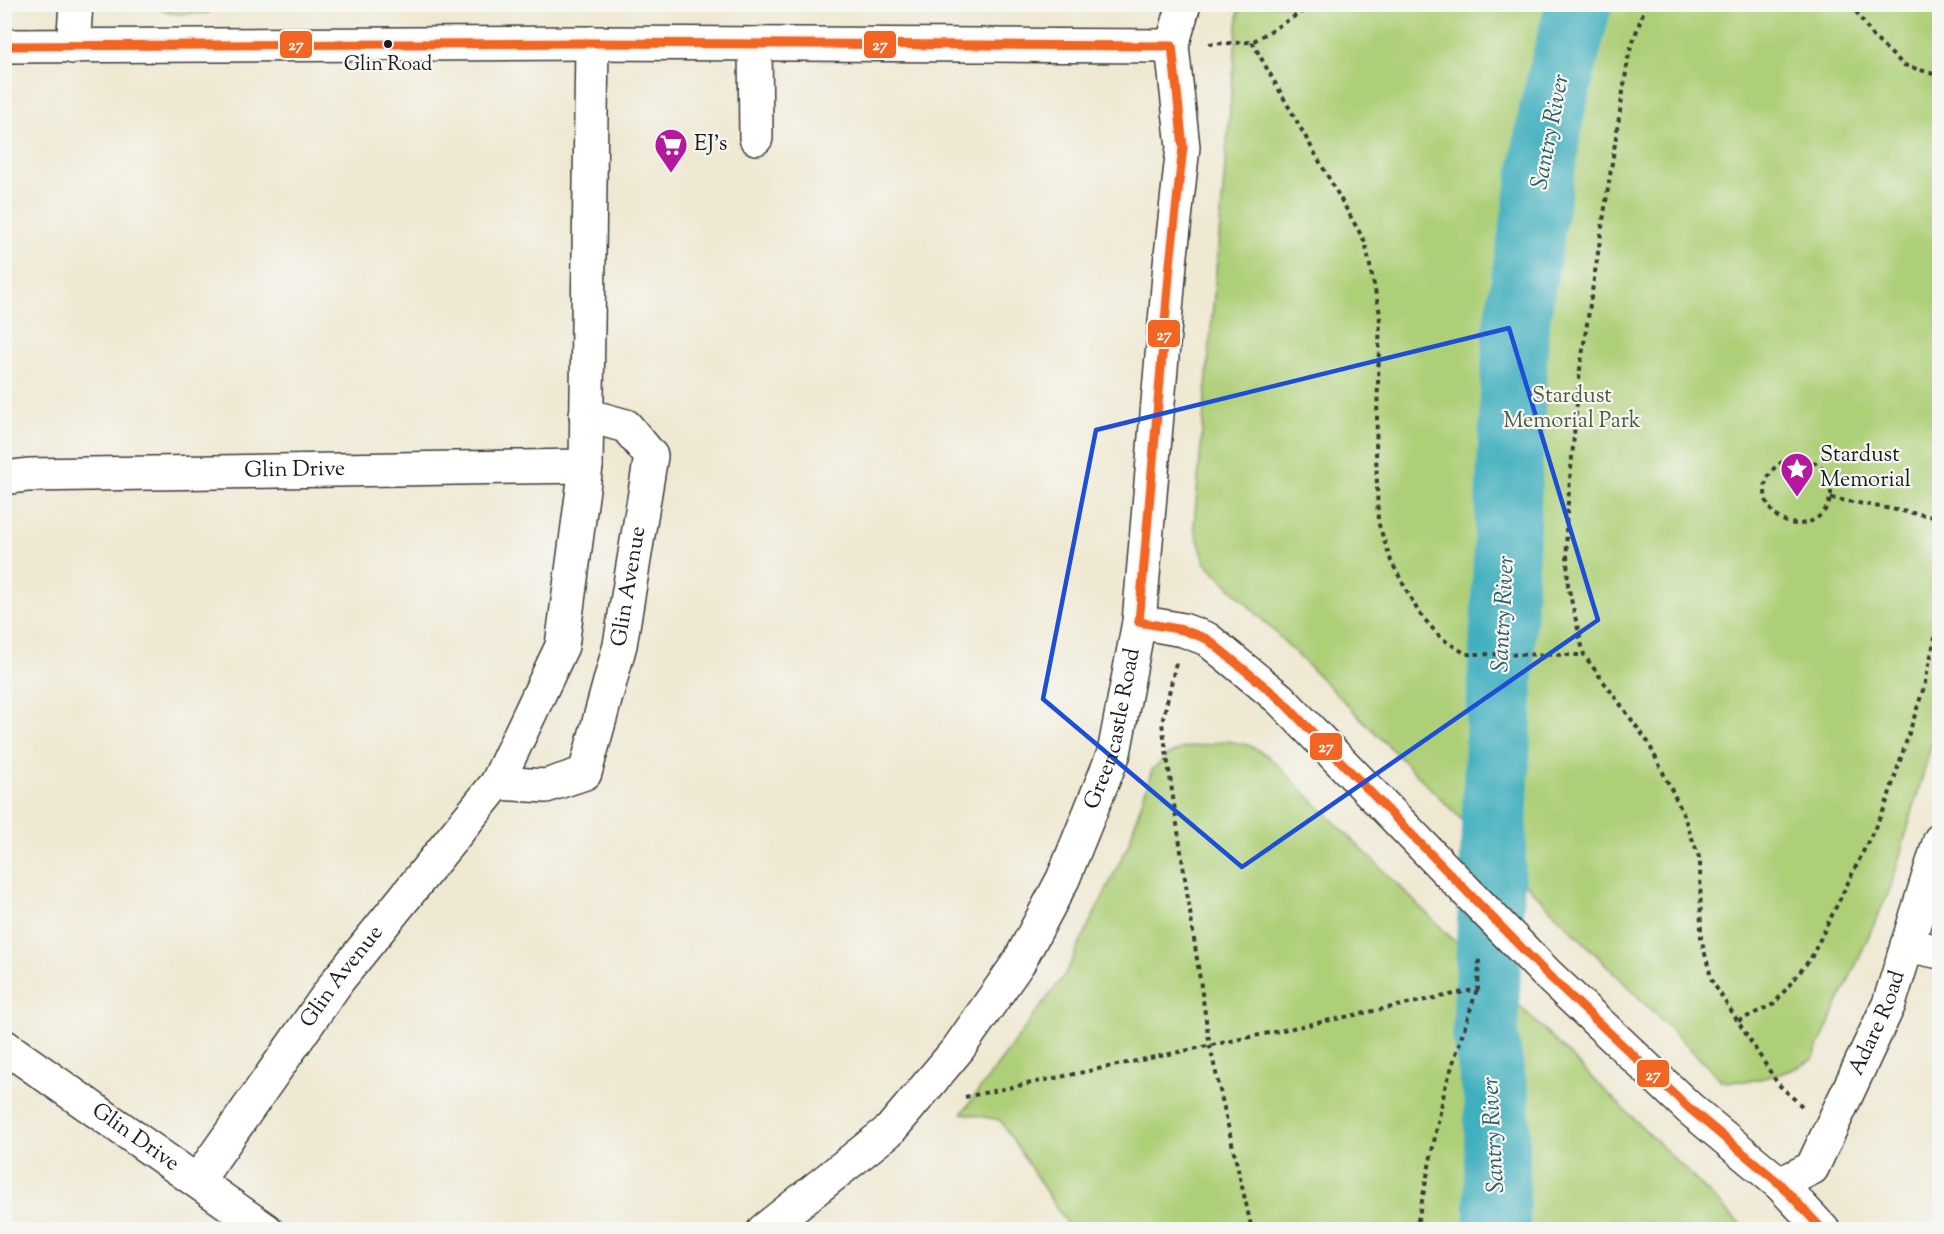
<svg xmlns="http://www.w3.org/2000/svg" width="1944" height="1234" font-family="'Sorts Mill Goudy',serif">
  <rect width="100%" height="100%" fill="#f6f6f2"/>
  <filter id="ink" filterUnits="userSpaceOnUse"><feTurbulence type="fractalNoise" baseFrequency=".0167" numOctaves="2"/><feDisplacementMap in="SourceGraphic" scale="12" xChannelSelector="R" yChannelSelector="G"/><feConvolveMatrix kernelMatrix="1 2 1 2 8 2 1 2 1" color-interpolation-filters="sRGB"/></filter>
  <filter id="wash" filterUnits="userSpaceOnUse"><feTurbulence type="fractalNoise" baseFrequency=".008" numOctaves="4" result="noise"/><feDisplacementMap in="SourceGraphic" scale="24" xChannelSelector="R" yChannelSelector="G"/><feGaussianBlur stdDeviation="1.35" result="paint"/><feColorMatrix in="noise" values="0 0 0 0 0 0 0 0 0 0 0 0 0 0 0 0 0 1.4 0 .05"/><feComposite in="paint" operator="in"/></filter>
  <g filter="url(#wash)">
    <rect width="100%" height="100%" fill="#efe8d2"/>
    <g fill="#adcf77" stroke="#64764a" stroke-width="1.5">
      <polygon points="147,5 209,5 208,13 175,14"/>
      <path d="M 1239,5 L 1939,5 L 1939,718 L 1891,887 L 1813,1059 C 1788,1074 1752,1084 1722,1081 L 1205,562 L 1194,527 Z"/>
      <polygon points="1228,741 1248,745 1267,755 1745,1229 1070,1229 1000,1120 962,1113 1065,974 1128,845 1152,770 1168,755 1183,748"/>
    </g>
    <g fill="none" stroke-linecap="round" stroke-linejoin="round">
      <polyline stroke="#41afbe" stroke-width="66" points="1497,1230 1497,1101 1485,1036 1516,327 1552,110 1579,4"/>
    </g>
  </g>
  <g filter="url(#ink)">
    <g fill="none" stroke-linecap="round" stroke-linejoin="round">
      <g stroke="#3c3b37" stroke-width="36">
        <g id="minor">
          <polyline points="755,44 756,138"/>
          <polyline points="4,46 592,43 1172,46"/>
          <polyline points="73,47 76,4"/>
          <path id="s1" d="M 4,478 L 28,475 L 586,466"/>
          <polyline points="1139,622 1183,630 1207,639 1280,699 1547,974 1689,1108 1780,1184 1823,1230"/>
          <path id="s2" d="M 497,783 L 546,786 L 585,773 L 620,645 L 651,456 L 626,426 L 586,415"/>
          <polyline points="1907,945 1940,952"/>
          <path id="s3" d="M 4,1046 L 266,1230"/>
          <path id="s4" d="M 198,1180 L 339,979 L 497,783 L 562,646 L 586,466 L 592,43"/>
          <path id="s5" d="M 1780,1184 L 1812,1168 L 1889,1004 L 1940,840"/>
          <path id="s6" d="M 764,1230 L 890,1130 L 958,1049 L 1019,962 L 1063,879 L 1114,753 L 1139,622 L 1170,264 L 1183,147 L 1172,46 L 1184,4"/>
        </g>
      </g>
      <g stroke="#3c3b37" stroke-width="4" stroke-dasharray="4.5 4.5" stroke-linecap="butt">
        <polyline points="1646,4 1629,53 1580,369 1566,524 1568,586 1584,655 1648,742 1682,811 1700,860 1701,938 1712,981 1778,1084 1803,1107"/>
        <polyline points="1851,4 1873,37 1904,65 1940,76"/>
        <polyline points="1252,42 1365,242 1380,314 1376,451 1378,522 1391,561 1419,613 1441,638 1466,654 1584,655"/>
        <polyline points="1209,44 1252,42 1315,4"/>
        <circle cx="1798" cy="491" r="33"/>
        <polyline points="1831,498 1940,518"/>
        <polyline points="1176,663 1162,723 1210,1047 1252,1230"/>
        <polyline points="1738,1021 1774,1004 1811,958 1885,807 1924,687 1940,615"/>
        <polyline points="965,1097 1478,989 1479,956"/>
        <polyline points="1416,1230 1445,1088 1477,989"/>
      </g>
      <use href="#minor" stroke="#fff" stroke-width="33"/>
      <g stroke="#f6f6f2" stroke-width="14">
        <g id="bus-1">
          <polyline points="4,46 592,43 1172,46"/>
          <polyline points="1139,622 1183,630 1207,639 1280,699 1547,974 1689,1108 1780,1184 1823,1230"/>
          <polyline points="1139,622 1170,264 1183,147 1172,46"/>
        </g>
      </g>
      <use href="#bus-1" stroke="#f26522" stroke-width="9"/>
    </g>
  </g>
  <path fill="none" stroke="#1d4ed8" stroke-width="4.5" stroke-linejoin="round" d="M 1509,328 L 1598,620 L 1242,867 L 1043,699 L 1096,430 Z"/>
  <defs>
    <g id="supermarket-pin" transform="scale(1.725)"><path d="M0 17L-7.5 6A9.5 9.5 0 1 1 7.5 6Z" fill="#b5179e" stroke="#f6f6f2"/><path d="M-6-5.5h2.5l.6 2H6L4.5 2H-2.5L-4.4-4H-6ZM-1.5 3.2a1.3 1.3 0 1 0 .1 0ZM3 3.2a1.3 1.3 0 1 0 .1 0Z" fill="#fff"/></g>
    <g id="sight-pin" transform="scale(1.725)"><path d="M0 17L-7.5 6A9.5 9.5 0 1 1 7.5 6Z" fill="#b5179e" stroke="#f6f6f2"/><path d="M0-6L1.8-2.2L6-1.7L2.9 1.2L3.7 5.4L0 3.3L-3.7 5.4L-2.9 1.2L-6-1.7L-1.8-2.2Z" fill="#fff"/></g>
  </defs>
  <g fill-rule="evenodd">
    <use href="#supermarket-pin" x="671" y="145"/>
    <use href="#sight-pin" x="1797" y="469"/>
  </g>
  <circle fill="#1c1c1c" stroke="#f6f6f2" stroke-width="2" cx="388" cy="44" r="5"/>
  <g text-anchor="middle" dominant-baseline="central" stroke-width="4.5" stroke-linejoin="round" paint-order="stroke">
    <g font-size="20" fill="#1c1c1c" stroke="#f6f6f2">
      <text x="388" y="65">Glin Road</text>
    </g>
    <g font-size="22" fill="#1c1c1c" stroke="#f6f6f2" text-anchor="start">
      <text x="694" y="145">EJ's</text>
      <text x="1820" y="456">Stardust<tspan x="1820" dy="25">Memorial</tspan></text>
    </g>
    <g font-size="22" fill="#4f5b3c" stroke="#f6f6f2">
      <text x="1572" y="397">Stardust<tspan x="1572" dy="25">Memorial Park</tspan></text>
    </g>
    <g font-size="22" fill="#1c1c1c" stroke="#f6f6f2">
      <text stroke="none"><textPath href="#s1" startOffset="291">Glin Drive</textPath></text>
      <text stroke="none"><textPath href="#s2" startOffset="282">Glin Avenue</textPath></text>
      <text stroke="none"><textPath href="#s6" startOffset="626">Greencastle Road</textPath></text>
      <text stroke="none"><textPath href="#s4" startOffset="249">Glin Avenue</textPath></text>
      <text stroke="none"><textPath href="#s5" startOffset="195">Adare Road</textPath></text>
      <text stroke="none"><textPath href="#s3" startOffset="160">Glin Drive</textPath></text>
    </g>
    <g font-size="24" font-style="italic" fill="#2d5e65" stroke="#f6f6f2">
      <text transform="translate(1551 132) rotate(-79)">Santry River</text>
      <text transform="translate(1504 614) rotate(-87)">Santry River</text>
      <text transform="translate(1494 1135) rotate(-93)">Santry River</text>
    </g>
  </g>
  <g stroke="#f6f6f2" stroke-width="2">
    <rect x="863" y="30" width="34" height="29" rx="6" fill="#f26522"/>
    <rect x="279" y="30" width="34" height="29" rx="6" fill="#f26522"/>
    <rect x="1147" y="319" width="34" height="29" rx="6" fill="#f26522"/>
    <rect x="1309" y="732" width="34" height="29" rx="6" fill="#f26522"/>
    <rect x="1636" y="1059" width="34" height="29" rx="6" fill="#f26522"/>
  </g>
  <g font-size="16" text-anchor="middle" font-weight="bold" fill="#fff">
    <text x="880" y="50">27</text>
    <text x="296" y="50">27</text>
    <text x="1164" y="340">27</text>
    <text x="1326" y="752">27</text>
    <text x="1653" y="1080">27</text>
  </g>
  <rect width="1944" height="1234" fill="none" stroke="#f6f6f2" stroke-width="24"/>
</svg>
